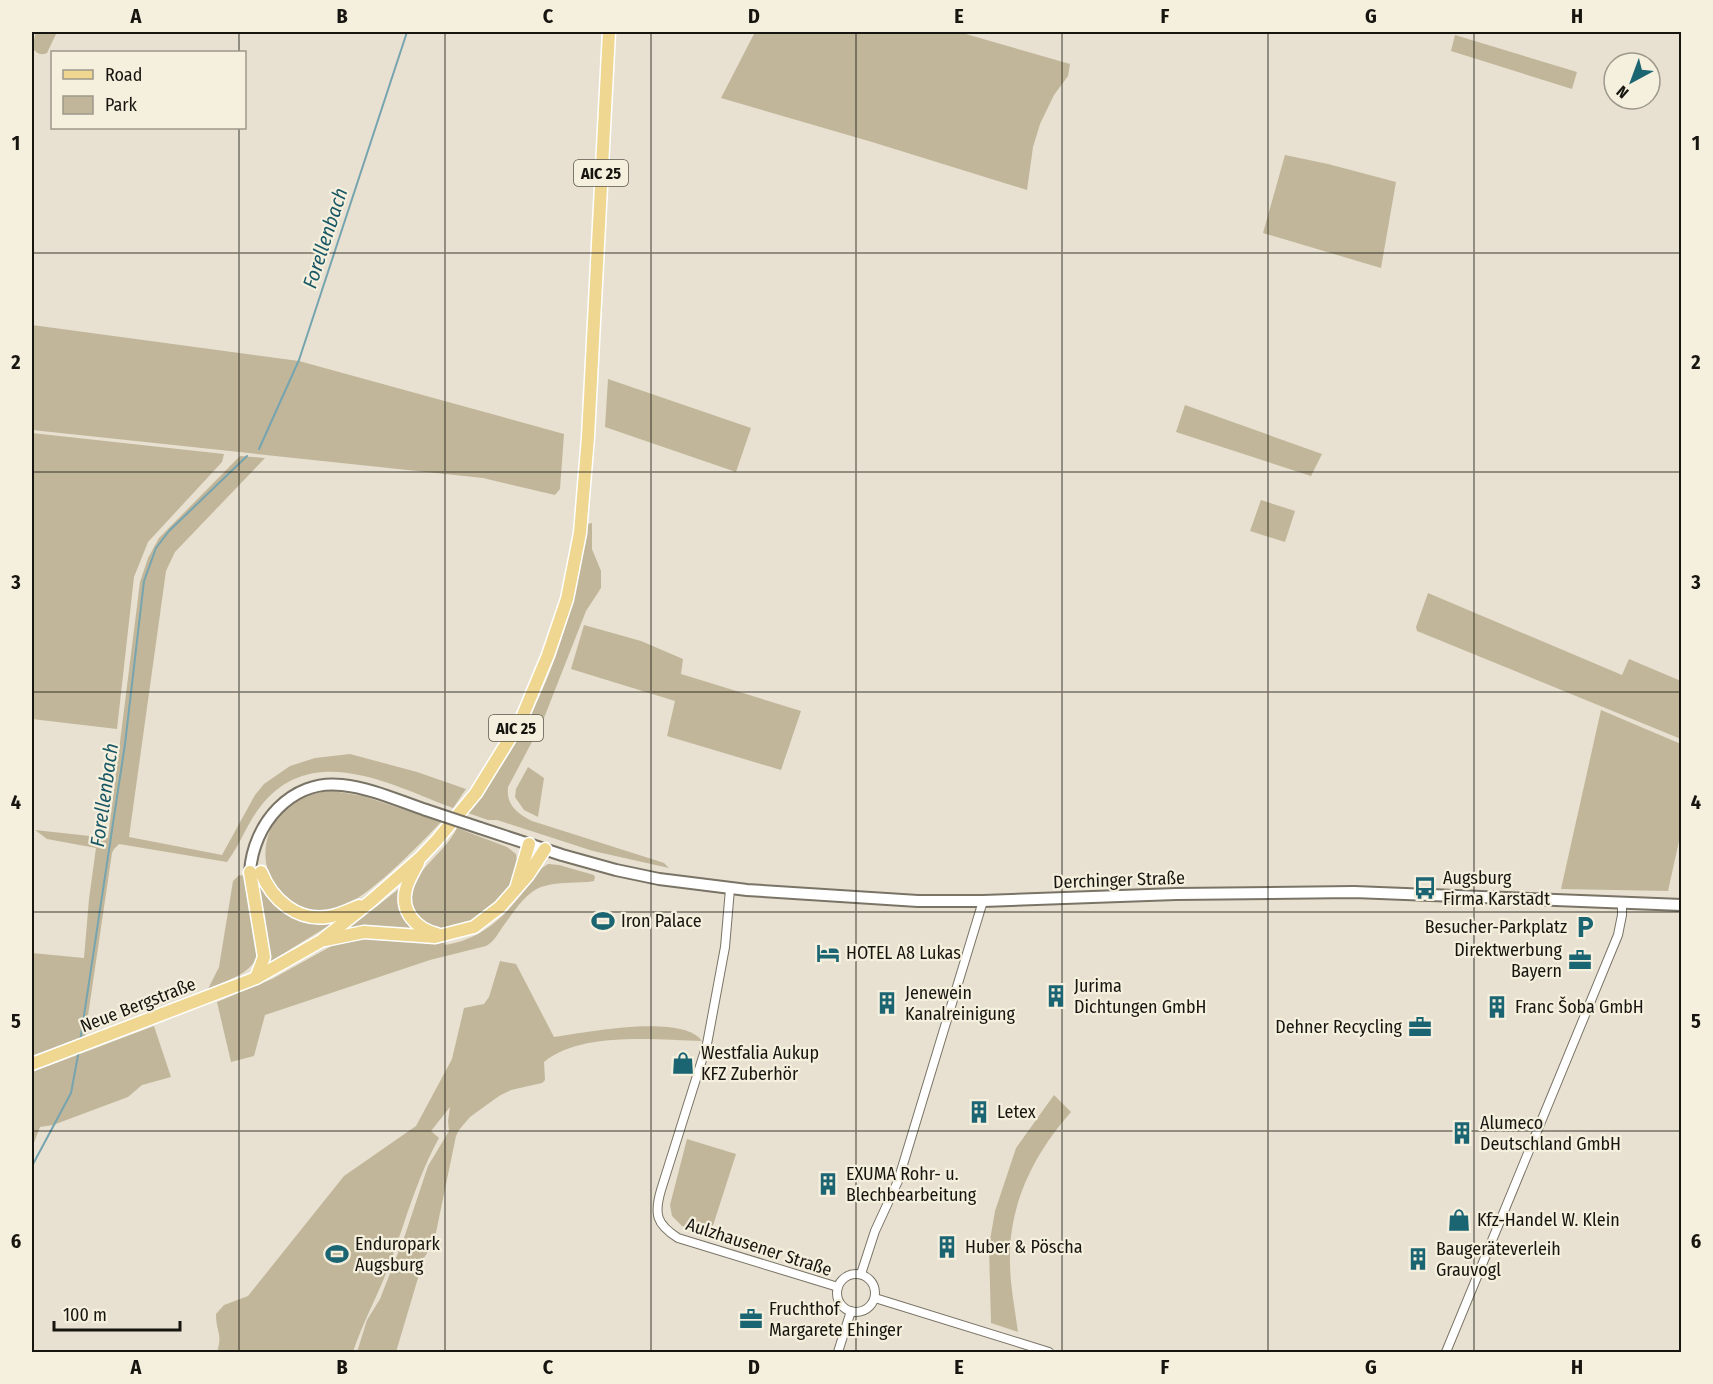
<svg xmlns="http://www.w3.org/2000/svg" width="1713" height="1384" font-family="'Fira Sans Condensed',sans-serif">
  <rect width="100%" height="100%" fill="#e8e1d1"/>
  <g fill="#c1b699">
    <path d="M 36,32 L 57,32 L 47,53 C 40,56 37,53 32,48 Z"/>
    <polygon points="755,32 959,32 1070,64 1068,76 1054,95 1040,124 1033,147 1027,190 872,142 721,98"/>
    <polygon points="1455,35 1577,72 1572,89 1451,51"/>
    <polygon points="1285,155 1328,164 1396,182 1381,268 1263,233"/>
    <polygon points="32,325 299,361 564,434 560,489 555,495 483,478 32,430"/>
    <polygon points="608,379 751,428 736,472 605,427"/>
    <polygon points="1185,405 1322,454 1311,476 1176,432"/>
    <polygon points="32,433 224,454 222,462 148,542 134,577 117,729 32,719"/>
    <path d="M 240,456 L 265,458 L 175,552 L 166,571 L 129,837 L 222,855 L 255,795 L 264,784 L 290,766 L 315,758 L 350,754 L 417,772 L 466,789 L 453,808 C 391,785 312,740 260,807 C 247,824 240,845 227,862 L 119,844 L 114,849 L 112,853 L 85,1036 L 32,1056 L 32,953 L 84,958 L 89,899 L 96,848 L 47,839 L 35,830 L 108,838 L 140,582 L 148,558 L 159,538 Z"/>
    <polygon points="1261,500 1295,511 1285,542 1250,531"/>
    <path d="M 592,523 L 592,549 L 601,571 L 601,588 L 586,611 L 542,723 L 508,787 C 506,805 517,813 532,821 L 655,860 L 664,863 L 669,868 L 593,851 L 497,820 L 488,820 L 468,813 C 483,792 499,771 512,749 C 553,681 577,602 587,524 Z"/>
    <polygon points="1428,593 1622,675 1629,659 1681,681 1681,739 1417,631 1416,627"/>
    <polygon points="584,625 641,641 683,659 681,674 801,711 781,770 667,736 675,701 571,669"/>
    <polygon points="1601,710 1681,744 1681,832 1668,891 1561,889"/>
    <polygon points="528,767 544,778 538,817 524,810 515,797 516,789"/>
    <path d="M 333,791 L 363,796 L 441,822 C 418,846 367,900 336,909 C 324,913 312,911 300,906 C 262,890 254,841 283,811 C 296,798 315,792 333,791 Z"/>
    <path d="M 457,828 L 507,847 L 516,854 C 526,897 440,959 413,912 C 410,905 409,897 411,890 C 419,867 446,851 457,828 Z"/>
    <path d="M 548,864 L 559,865 L 594,875 L 595,877 L 594,881 L 588,882 C 573,883 555,882 541,887 C 526,892 513,913 504,925 C 498,933 495,941 486,946 L 430,960 L 265,1015 L 254,1056 L 231,1062 L 217,1002 L 272,979 L 337,943 L 360,937 L 444,943 L 445,945 C 493,937 514,904 542,868 Z"/>
    <path d="M 239,875 L 245,876 L 246,880 L 259,954 C 250,975 227,980 208,989 L 219,967 L 233,881 Z"/>
    <path d="M 257,881 C 272,902 289,924 318,924 C 323,924 328,923 333,923 L 265,965 Z"/>
    <path d="M 400,888 C 398,908 402,920 419,933 C 394,930 373,924 347,930 Z"/>
    <path d="M 500,961 L 516,964 L 554,1037 C 585,1033 682,1013 702,1041 C 656,1040 582,1031 544,1062 L 545,1080 L 542,1083 L 511,1090 L 499,1096 L 470,1117 L 459,1130 L 456,1136 L 434,1242 L 424,1258 L 396,1352 L 357,1352 L 367,1320 L 380,1299 L 405,1235 L 428,1166 L 449,1131 L 448,1121 L 450,1107 L 431,1131 L 439,1138 C 416,1179 404,1227 387,1271 C 376,1299 362,1324 353,1352 L 217,1352 C 223,1333 216,1333 216,1314 L 224,1305 L 248,1296 L 344,1176 L 416,1126 L 452,1059 L 464,1008 L 484,1004 L 489,997 Z"/>
    <polygon points="154,1026 171,1077 142,1085 128,1097 53,1125 40,1127 32,1148 32,1072"/>
    <path d="M 1054,1095 L 1071,1112 C 1034,1154 1008,1205 1010,1263 C 1010,1285 1015,1309 1018,1332 L 991,1323 L 989,1246 L 995,1211 L 1016,1148 Z"/>
    <polygon points="687,1139 736,1154 710,1235 682,1226 672,1216 670,1205"/>
  </g>
  <g fill="none" stroke-linecap="round" stroke-linejoin="round">
    <g stroke="#76a4af" stroke-width="2">
      <polyline points="259,449 299,360 407,32"/>
      <polyline points="80,1042 125,744 144,581 156,548 169,531 247,456"/>
      <polyline points="32,1166 71,1093 79,1050"/>
    </g>
    <g stroke="#7a7466" stroke-width="10">
      <g id="minor">
        <path d="M 730,889 L 725,947 L 707,1044 L 661,1190 C 654,1214 656,1224 678,1238 L 838,1287"/>
        <polyline points="861,1274 875,1231 898,1181 983,901"/>
        <circle cx="856" cy="1293" r="19"/>
        <polyline points="875,1298 1049,1352"/>
        <polyline points="838,1352 851,1311"/>
        <polyline points="1446,1352 1618,935 1622,915 1622,904"/>
      </g>
    </g>
    <g stroke="#7a7466" stroke-width="14">
      <g id="secondary">
        <polyline points="480,828 562,855 616,870 659,879 747,890 918,901 983,901 1176,894 1354,892 1682,905"/>
        <path d="M 250,872 C 253,824 291,779 342,785 C 371,788 399,801 426,810"/>
      </g>
    </g>
    <g stroke="#fff" stroke-width="15">
      <g id="primary">
        <path d="M 418,863 C 414,871 408,880 406,889 C 400,911 416,929 437,934"/>
        <polyline points="250,872 264,957 256,978"/>
        <path d="M 261,872 C 272,900 297,921 327,917 C 338,916 349,910 359,906"/>
        <polyline points="517,885 529,844"/>
        <polyline points="325,940 364,932 435,937 474,927 500,907 528,875 545,849"/>
        <polyline points="32,1064 256,978 321,941 371,901 420,858 437,840 476,793 521,720 548,655 567,599 580,533 588,437 609,32"/>
      </g>
    </g>
    <use href="#minor" stroke="#fff" stroke-width="8"/>
    <use href="#secondary" stroke="#fff" stroke-width="10"/>
    <use href="#primary" stroke="#efd791" stroke-width="12"/>
    <g stroke="#7a7466" stroke-width="14" stroke-linecap="butt">
      <polyline id="secondary-bridge" points="426,810 480,828"/>
    </g>
    <use href="#secondary-bridge" stroke="#fff" stroke-width="10"/>
  </g>
  <path fill="none" stroke="#17150f" stroke-width="1.5" stroke-opacity="0.55" d="M 239,32 L 239,52M 445,32 L 445,1352M 651,32 L 651,1352M 856,32 L 856,1352M 1062,32 L 1062,1352M 1268,32 L 1268,1352M 1474,32 L 1474,1352M 239,128 L 239,1352M 32,253 L 1682,253M 32,472 L 1682,472M 32,692 L 1682,692M 32,912 L 1682,912M 32,1131 L 1682,1131"/>
  <defs>
    <g id="bus-bare" transform="scale(1.8)"><path d="M-5-6H5V4H4V6H2V4H-2V6H-4V4H-5ZM-3.5-4V0h7V-4ZM-3.5 1.2v1.5H-2V1.2ZM2 1.2v1.5H3.5V1.2Z" fill="#1b6472" stroke="#f5efde" stroke-width="2.5" paint-order="stroke"/></g>
    <g id="stadium-bare" transform="scale(1.8)"><path d="M0-5a6.5 5 0 1 0 0 10a6.5 5 0 1 0 0-10ZM-3.5-1.8h7v3.6h-7Z" fill="#1b6472" stroke="#f5efde" stroke-width="2.5" paint-order="stroke"/></g>
    <g id="parking-bare" transform="scale(1.8)"><path d="M-3.5-5.5H1a3.5 3.5 0 0 1 0 7H-1V5.5H-3.5ZM-1-3.4V-.6H.8a1.4 1.4 0 0 0 0-2.8Z" fill="#1b6472" stroke="#f5efde" stroke-width="2.5" paint-order="stroke"/></g>
    <g id="hotel-bare" transform="scale(1.8)"><path d="M-6-4.5h1.5V1H6V5H4.5V3h-9V5H-6ZM-4 0a1.8 1.8 0 1 1 3.6 0ZM.5 0V-2.5h3Q6-2.5 6 0Z" fill="#1b6472" stroke="#f5efde" stroke-width="2.5" paint-order="stroke"/></g>
    <g id="office-bare" transform="scale(1.8)"><path d="M-6-3h4V-5.5h4V-3h4V5H-6ZM-1-4.5V-3h2v-1.5ZM-6 0V1H6V0Z" fill="#1b6472" stroke="#f5efde" stroke-width="2.5" paint-order="stroke"/></g>
    <g id="building-bare" transform="scale(1.8)"><path d="M-4-6H4V6H1V3H-1V6H-4ZM-2.5-4.3h1.7v1.8h-1.7ZM.8-4.3h1.7v1.8H.8ZM-2.5-1h1.7V.8h-1.7ZM.8-1h1.7V.8H.8Z" fill="#1b6472" stroke="#f5efde" stroke-width="2.5" paint-order="stroke"/></g>
    <g id="shop-bare" transform="scale(1.8)"><path d="M-5-2.5h2.3a2.7 3.5 0 0 1 5.4 0H5L5.5 6h-11ZM-1.5-2.5h3a1.5 2.3 0 0 0-3 0Z" fill="#1b6472" stroke="#f5efde" stroke-width="2.5" paint-order="stroke"/></g>
  </defs>
  <g fill-rule="evenodd">
    <use href="#bus-bare" x="1425" y="888"/>
    <use href="#stadium-bare" x="603" y="921"/>
    <use href="#parking-bare" x="1585" y="927"/>
    <use href="#hotel-bare" x="828" y="953"/>
    <use href="#office-bare" x="1580" y="960"/>
    <use href="#building-bare" x="1056" y="996"/>
    <use href="#building-bare" x="887" y="1003"/>
    <use href="#building-bare" x="1497" y="1007"/>
    <use href="#office-bare" x="1420" y="1027"/>
    <use href="#shop-bare" x="683" y="1063"/>
    <use href="#building-bare" x="979" y="1112"/>
    <use href="#building-bare" x="1462" y="1133"/>
    <use href="#building-bare" x="828" y="1184"/>
    <use href="#shop-bare" x="1459" y="1220"/>
    <use href="#building-bare" x="947" y="1247"/>
    <use href="#stadium-bare" x="337" y="1254"/>
    <use href="#building-bare" x="1418" y="1259"/>
    <use href="#office-bare" x="751" y="1319"/>
  </g>
  <g text-anchor="middle" dominant-baseline="central" stroke-width="4.5" stroke-linejoin="round" paint-order="stroke">
    <g fill="#f5efde" stroke="#5a564d" stroke-width="1.5">
      <rect x="574" y="160" width="54" height="26" rx="4.5"/>
      <rect x="489" y="715" width="54" height="26" rx="4.5"/>
    </g>
    <g font-size="16" font-weight="bold" fill="#17150f">
      <text x="601" y="173">AIC 25</text>
      <text x="516" y="728">AIC 25</text>
    </g>
    <g font-size="18" fill="#17150f" stroke="#f5efde" text-anchor="start">
      <text x="1443" y="878">Augsburg<tspan x="1443" dy="21">Firma Karstadt</tspan></text>
      <text x="621" y="921">Iron Palace</text>
      <text x="1567" y="927" text-anchor="end">Besucher-Parkplatz</text>
      <text x="1562" y="950" text-anchor="end">Direktwerbung<tspan x="1562" dy="21">Bayern</tspan></text>
      <text x="846" y="953">HOTEL A8 Lukas</text>
      <text x="1074" y="986">Jurima<tspan x="1074" dy="21">Dichtungen GmbH</tspan></text>
      <text x="905" y="993">Jenewein<tspan x="905" dy="21">Kanalreinigung</tspan></text>
      <text x="1515" y="1007">Franc Šoba GmbH</text>
      <text x="1402" y="1027" text-anchor="end">Dehner Recycling</text>
      <text x="701" y="1053">Westfalia Aukup<tspan x="701" dy="21">KFZ Zuberhör</tspan></text>
      <text x="997" y="1112">Letex</text>
      <text x="1480" y="1123">Alumeco<tspan x="1480" dy="21">Deutschland GmbH</tspan></text>
      <text x="846" y="1174">EXUMA Rohr- u.<tspan x="846" dy="21">Blechbearbeitung</tspan></text>
      <text x="1477" y="1220">Kfz-Handel W. Klein</text>
      <text x="355" y="1244">Enduropark<tspan x="355" dy="21">Augsburg</tspan></text>
      <text x="965" y="1247">Huber &amp; Pöscha</text>
      <text x="1436" y="1249">Baugeräteverleih<tspan x="1436" dy="21">Grauvogl</tspan></text>
      <text x="769" y="1309">Fruchthof<tspan x="769" dy="21">Margarete Ehinger</tspan></text>
    </g>
    <g font-size="18" fill="#17150f" stroke="#f5efde">
      <text transform="translate(1119 880) rotate(-2)">Derchinger Straße</text>
      <text transform="translate(138 1005) rotate(-21)">Neue Bergstraße</text>
      <text transform="translate(759 1247) rotate(18)">Aulzhausener Straße</text>
    </g>
    <g font-size="20" font-style="italic" fill="#185865" stroke="#f5efde">
      <text transform="translate(325 238) rotate(-72)">Forellenbach</text>
      <text transform="translate(104 795) rotate(-82)">Forellenbach</text>
    </g>
  </g>
  <rect width="1713" height="1384" fill="none" stroke="#f5efde" stroke-width="66"/>
  <rect x="51" y="51" width="195" height="78" fill="#f5efde" stroke="#9c988b" stroke-width="1.5"/>
  <rect x="63" y="70" width="30" height="9" fill="#efd791" stroke="#9c988b" stroke-width="1.5"/>
  <text x="105" y="81" font-size="18" fill="#17150f">Road</text>
  <rect x="63" y="96" width="30" height="18" fill="#c1b699" stroke="#9c988b" stroke-width="1.5"/>
  <text x="105" y="111" font-size="18" fill="#17150f">Park</text>
  <g transform="translate(1632 81) rotate(221)"><circle r="28" fill="#f5efde" stroke="#9c988b" stroke-width="1.5"/>
  <path d="M0-4.5L10 22L0 15L-10 22Z" fill="#1b6472"/>
  <text y="-9" font-size="16" font-weight="bold" text-anchor="middle" fill="#17150f">N</text>
  </g>
  <path d="M54 1321v9h126v-9" fill="none" stroke="#17150f" stroke-width="3"/>
  <text x="63" y="1321" font-size="18" fill="#17150f" stroke="#f5efde" stroke-width="4.5" paint-order="stroke">100 m</text>
  <rect x="33" y="33" width="1647" height="1318" fill="none" stroke="#17150f" stroke-width="2"/>
  <g font-size="20" text-anchor="middle" font-weight="bold" fill="#17150f">
    <text x="136" y="23">A</text>
    <text x="342" y="23">B</text>
    <text x="548" y="23">C</text>
    <text x="754" y="23">D</text>
    <text x="959" y="23">E</text>
    <text x="1165" y="23">F</text>
    <text x="1371" y="23">G</text>
    <text x="1577" y="23">H</text>
    <text x="16" y="150">1</text>
    <text x="1696" y="150">1</text>
    <text x="16" y="369">2</text>
    <text x="1696" y="369">2</text>
    <text x="16" y="589">3</text>
    <text x="1696" y="589">3</text>
    <text x="16" y="809">4</text>
    <text x="1696" y="809">4</text>
    <text x="16" y="1028">5</text>
    <text x="1696" y="1028">5</text>
    <text x="16" y="1248">6</text>
    <text x="1696" y="1248">6</text>
    <text x="136" y="1374">A</text>
    <text x="342" y="1374">B</text>
    <text x="548" y="1374">C</text>
    <text x="754" y="1374">D</text>
    <text x="959" y="1374">E</text>
    <text x="1165" y="1374">F</text>
    <text x="1371" y="1374">G</text>
    <text x="1577" y="1374">H</text>
  </g>
</svg>
